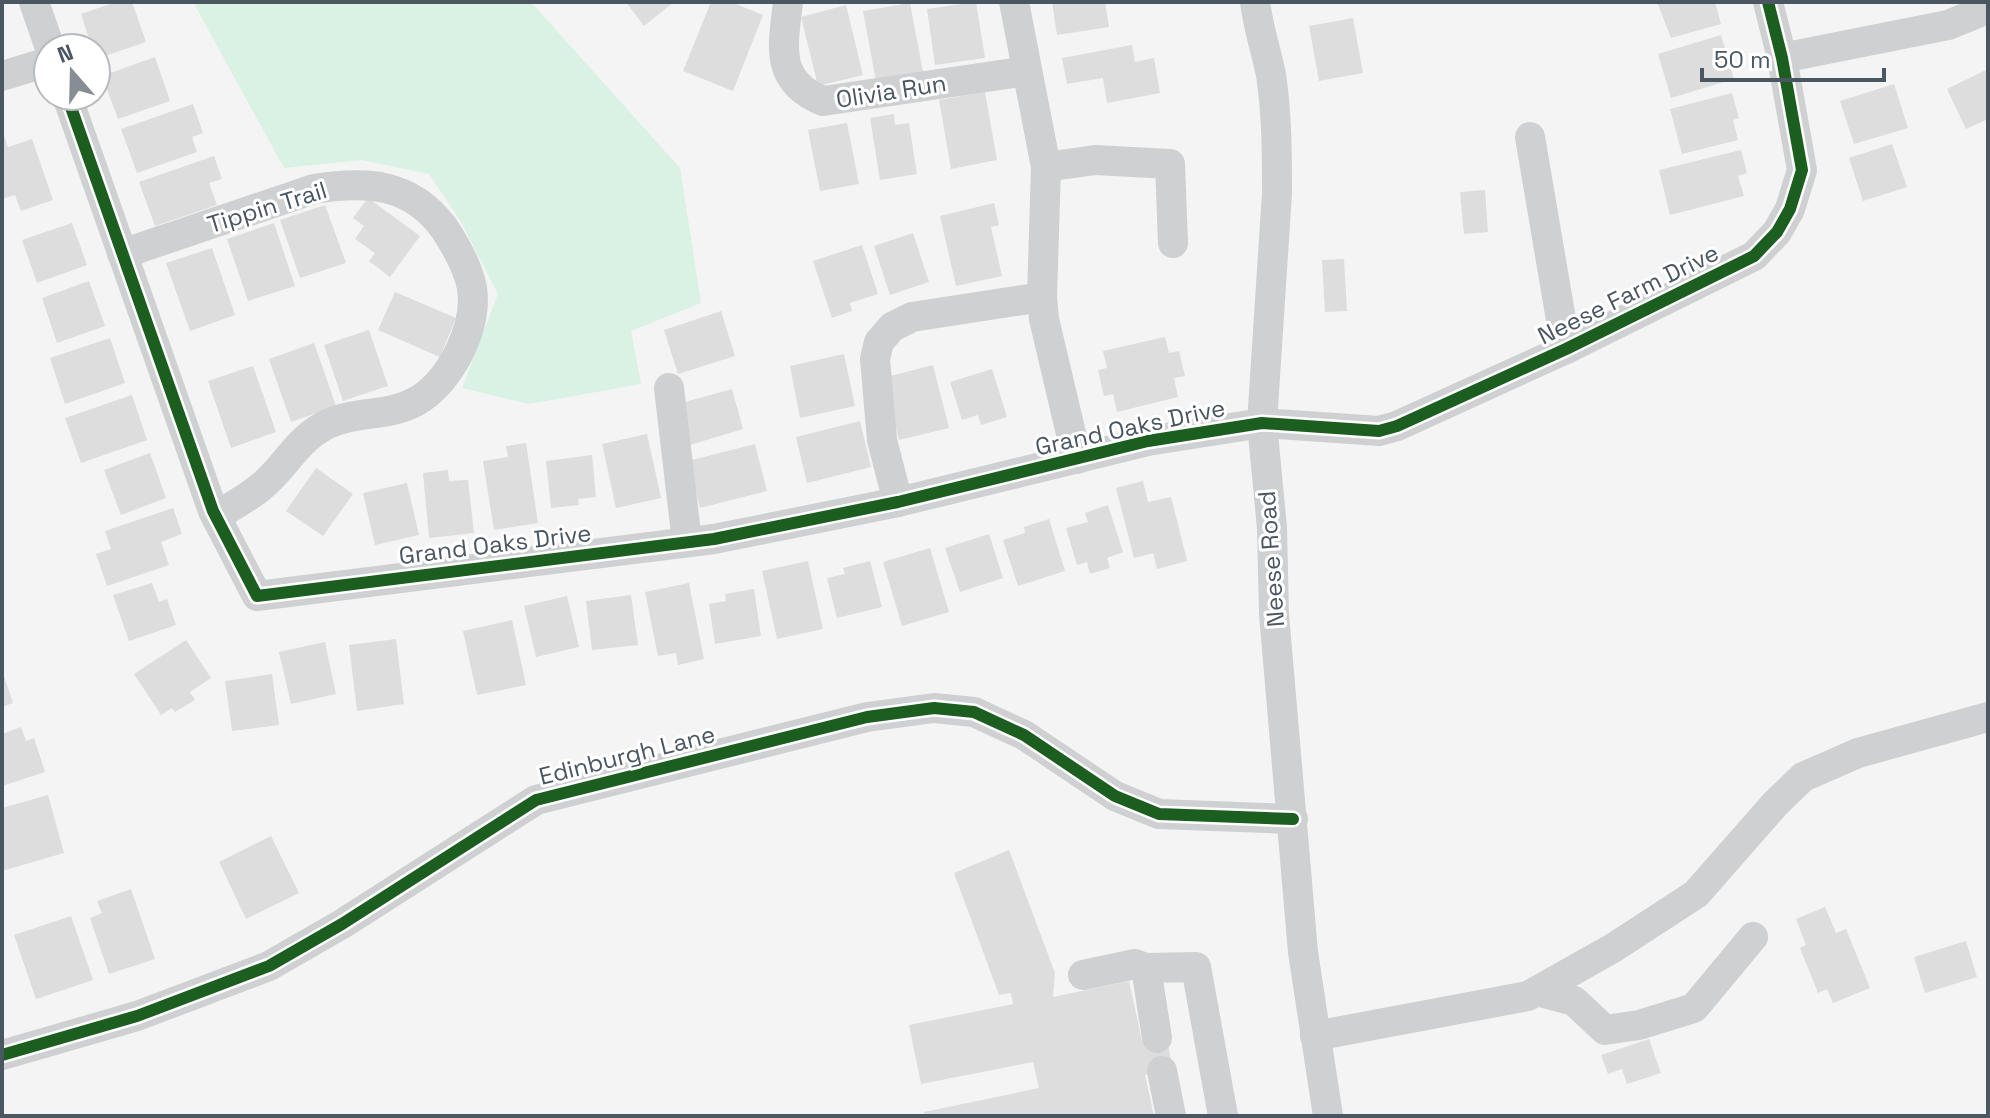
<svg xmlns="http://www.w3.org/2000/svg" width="1990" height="1118" font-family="'Space Grotesk',sans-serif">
  <rect width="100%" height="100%" fill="#f4f4f4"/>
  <polygon fill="#d9f2e3" points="193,2 531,2 680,168 701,303 631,331 641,384 529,404 462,388 498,294 461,222 429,174 362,160 284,168"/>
  <g fill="#ddddde">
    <polygon points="116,2 132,2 146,42 96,59 96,48 92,48 81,14"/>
    <polygon points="626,2 674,2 644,26"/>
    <polygon points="711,2 731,2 763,15 733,91 683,71"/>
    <polygon points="976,2 985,58 935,65 927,9"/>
    <polygon points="1052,2 1105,2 1109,27 1057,35"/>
    <polygon points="1657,2 1715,2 1721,24 1671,38"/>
    <polygon points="910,3 923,72 876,81 863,11"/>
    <polygon points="846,5 863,75 818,86 801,17"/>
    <polygon points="1353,18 1363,73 1319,81 1309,26"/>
    <polygon points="1721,35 1734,79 1671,98 1658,54"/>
    <polygon points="1132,45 1135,62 1154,58 1160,93 1107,103 1103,78 1067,84 1062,58"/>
    <polygon points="155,57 170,101 118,119 102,76"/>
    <polygon points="1988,69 1988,119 1966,129 1947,89"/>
    <polygon points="1894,84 1908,128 1854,144 1840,101"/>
    <polygon points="985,92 997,160 951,169 939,100"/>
    <polygon points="1732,93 1739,118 1733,120 1738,140 1682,154 1670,109"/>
    <polygon points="193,104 203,133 192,137 197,152 137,173 121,129"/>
    <polygon points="894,114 895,125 909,123 917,174 880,180 870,118"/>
    <polygon points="847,123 859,184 820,191 808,130"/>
    <polygon points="3,132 8,147 32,139 53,200 21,211 15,195 2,199"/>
    <polygon points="1892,144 1907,187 1863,201 1849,158"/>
    <polygon points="1741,150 1747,173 1738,176 1744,196 1670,215 1659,170"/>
    <polygon points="214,156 222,179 209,183 217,205 155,226 139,182"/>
    <polygon points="1485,190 1488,232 1464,234 1460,192"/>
    <polygon points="368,198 420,236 390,277 369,261 375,253 355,239 364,226 353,218"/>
    <polygon points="994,203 999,225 991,227 1002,276 956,286 940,216"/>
    <polygon points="325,205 346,263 300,278 280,220"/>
    <polygon points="72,223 87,265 37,283 22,240"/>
    <polygon points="274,223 295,286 248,301 227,239"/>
    <polygon points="913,233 929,282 890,295 874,246"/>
    <polygon points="862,245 878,294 850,303 852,311 832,318 813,261"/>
    <polygon points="212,248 235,315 190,331 166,263"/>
    <polygon points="1344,259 1347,311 1325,312 1322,260"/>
    <polygon points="89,281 105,326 57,343 42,298"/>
    <polygon points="395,292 456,318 440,357 378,330"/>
    <polygon points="721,311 735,356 678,374 664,330"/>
    <polygon points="369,330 388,386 343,401 324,345"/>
    <polygon points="1165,337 1169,353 1179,351 1185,376 1174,378 1178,397 1117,412 1113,394 1104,396 1098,370 1107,368 1103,351"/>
    <polygon points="110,338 125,383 65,404 50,358"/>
    <polygon points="314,343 336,406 291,422 269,359"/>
    <polygon points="844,354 855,406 800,418 790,366"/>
    <polygon points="933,365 949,428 899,440 883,378"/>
    <polygon points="253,366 276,432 231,448 208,381"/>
    <polygon points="992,369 1007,417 981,425 978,415 962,420 950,382"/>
    <polygon points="732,389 743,429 690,445 678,404"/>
    <polygon points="132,395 147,440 81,463 65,418"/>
    <polygon points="860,421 871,467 807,483 796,437"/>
    <polygon points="647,434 661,498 616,508 602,444"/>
    <polygon points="526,443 538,523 494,530 483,461 508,457 506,446"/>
    <polygon points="755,444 767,491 700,508 688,461"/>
    <polygon points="150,453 166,498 121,515 104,470"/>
    <polygon points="592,455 596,497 578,499 579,505 551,508 546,461"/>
    <polygon points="316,468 353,494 323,536 286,511"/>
    <polygon points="448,470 449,481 468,480 474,533 429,538 423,473"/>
    <polygon points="1143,481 1148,502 1171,497 1187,561 1157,569 1153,553 1134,558 1116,488"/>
    <polygon points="407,483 419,535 375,545 363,493"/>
    <polygon points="1108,505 1123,552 1107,558 1110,568 1090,574 1087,562 1077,565 1066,528 1088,522 1085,513"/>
    <polygon points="173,508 182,534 161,542 169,565 107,586 96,554 111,549 105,531"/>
    <polygon points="1049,519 1065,571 1018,586 1003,540 1025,533 1024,527"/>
    <polygon points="989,534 1003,578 960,592 945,548"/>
    <polygon points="930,548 949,612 902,626 883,562"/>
    <polygon points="808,561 823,629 777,639 762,571"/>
    <polygon points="870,561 882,607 837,618 827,578 845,574 843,568"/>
    <polygon points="152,583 159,602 167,599 176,625 129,641 113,595"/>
    <polygon points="689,583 704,659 678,665 676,653 658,656 645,592"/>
    <polygon points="754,589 761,636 715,644 709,604 726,601 725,594"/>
    <polygon points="631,595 638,645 592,650 586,601"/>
    <polygon points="567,596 579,647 536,657 524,606"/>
    <polygon points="512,620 526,685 477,695 463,631"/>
    <polygon points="396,639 404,704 357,711 349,645"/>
    <polygon points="186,640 211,678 190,692 195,700 175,712 172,708 161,715 134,674"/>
    <polygon points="325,642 336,694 291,704 279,652"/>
    <polygon points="2,670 13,703 2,707"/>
    <polygon points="272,674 279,725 232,731 225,681"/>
    <polygon points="21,727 26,741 34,738 45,772 2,786 2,734"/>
    <polygon points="48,795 64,853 2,871 2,808"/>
    <polygon points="271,836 299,893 246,919 219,862"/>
    <polygon points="1009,850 1055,973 1053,997 1129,981 1142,1041 1166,1036 1173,1069 1145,1075 1154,1116 925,1116 924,1112 1039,1088 1033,1062 921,1084 909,1025 1013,1004 1011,993 999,995 954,873"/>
    <polygon points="131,889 155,959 109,974 90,918 102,913 97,901"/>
    <polygon points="1825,907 1836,933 1846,929 1870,988 1833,1003 1827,989 1818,993 1800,948 1806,945 1796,919"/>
    <polygon points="71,916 93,980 36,999 14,935"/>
    <polygon points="1966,941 1977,977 1925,993 1914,957"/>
    <polygon points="1649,1039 1661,1073 1627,1084 1622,1069 1608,1074 1601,1055"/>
  </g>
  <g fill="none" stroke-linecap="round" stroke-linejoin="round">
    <g stroke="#ced0d2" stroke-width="30">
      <polyline points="34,2 50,48"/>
      <path d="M 788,2 C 783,46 774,81 823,101 L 1027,71"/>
      <polyline points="1014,2 1046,167 1042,297 1044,319 1077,459"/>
      <path d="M 1255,2 C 1258,27 1266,50 1271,75 C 1277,114 1277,154 1277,193 L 1262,423 L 1272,528 L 1274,614 L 1303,952 L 1328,1116"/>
      <polyline points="1782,58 1948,25 1988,9"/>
      <polyline points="2,76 48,62"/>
      <polyline points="67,96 213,511 257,596 714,539 898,502 1148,441 1262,423 1379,431 1397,426 1566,349 1754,256 1777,232 1790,209 1802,170 1782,58 1768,2"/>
      <polyline points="1530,137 1566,349"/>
      <polyline points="1046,167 1095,160 1170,164 1173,243"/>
      <path d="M 122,254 L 314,189 C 366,181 410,182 444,228 C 456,246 468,267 472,288 C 478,328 450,383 415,402 C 385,418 351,410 322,427 C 296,442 284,468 262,486 C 248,498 231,507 216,516"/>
      <polyline points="669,388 687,542"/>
      <polyline points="898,502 882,440 875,359 879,342 892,327 912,317 1042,297"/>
      <polyline points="1146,968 1157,1038"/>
      <polyline points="1083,975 1135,964 1146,968 1196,967 1223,1116"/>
      <polyline points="1537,991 1574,1001 1605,1030 1639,1025 1694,1008 1753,937"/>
      <polyline points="1315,1036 1528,996 1613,948 1696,894 1775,804 1803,777 1858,753 1988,717"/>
      <polyline points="2,1055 137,1016 269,966 342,924 536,800 867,717 934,708 974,712 1024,735 1115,796 1159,814 1293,819"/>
      <polyline points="1162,1071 1171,1116"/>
    </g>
    <g stroke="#fff" stroke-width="17">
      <g id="cycleway">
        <polyline points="67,96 213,511 257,596 714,539 898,502 1148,441 1262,423 1379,431 1397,426 1566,349 1754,256 1777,232 1790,209 1802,170 1782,58 1768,2"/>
        <polyline points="2,1055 137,1016 269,966 342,924 536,800 867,717 934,708 974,712 1024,735 1115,796 1159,814 1293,819"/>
      </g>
    </g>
    <use href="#cycleway" stroke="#1b5e20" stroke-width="12"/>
  </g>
  <g text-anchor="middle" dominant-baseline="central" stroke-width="6" stroke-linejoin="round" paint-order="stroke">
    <g font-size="24" fill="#4a5661" stroke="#fff">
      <text transform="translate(891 91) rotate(-9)">Olivia Run</text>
      <text transform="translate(267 207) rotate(-17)">Tippin Trail</text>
      <text transform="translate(1628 294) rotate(-26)">Neese Farm Drive</text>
      <text transform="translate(1130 427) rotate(-12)">Grand Oaks Drive</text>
      <text transform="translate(495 544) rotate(-7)">Grand Oaks Drive</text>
      <text transform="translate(1271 559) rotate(-94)">Neese Road</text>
      <text transform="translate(627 755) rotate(-14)">Edinburgh Lane</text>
    </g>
  </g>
  <rect width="1990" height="1118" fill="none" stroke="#4a5661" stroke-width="8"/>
  <g transform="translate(72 72) rotate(340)"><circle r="38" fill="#ffffff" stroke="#b7bbc0" stroke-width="2"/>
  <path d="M0-6L14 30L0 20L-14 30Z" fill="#868d94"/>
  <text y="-12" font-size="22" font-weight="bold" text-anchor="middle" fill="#4a5661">N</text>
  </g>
  <path d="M1702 68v12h182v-12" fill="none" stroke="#4a5661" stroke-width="4"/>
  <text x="1714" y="68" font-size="24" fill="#4a5661" stroke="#ffffff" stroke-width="6" paint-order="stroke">50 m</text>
</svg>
